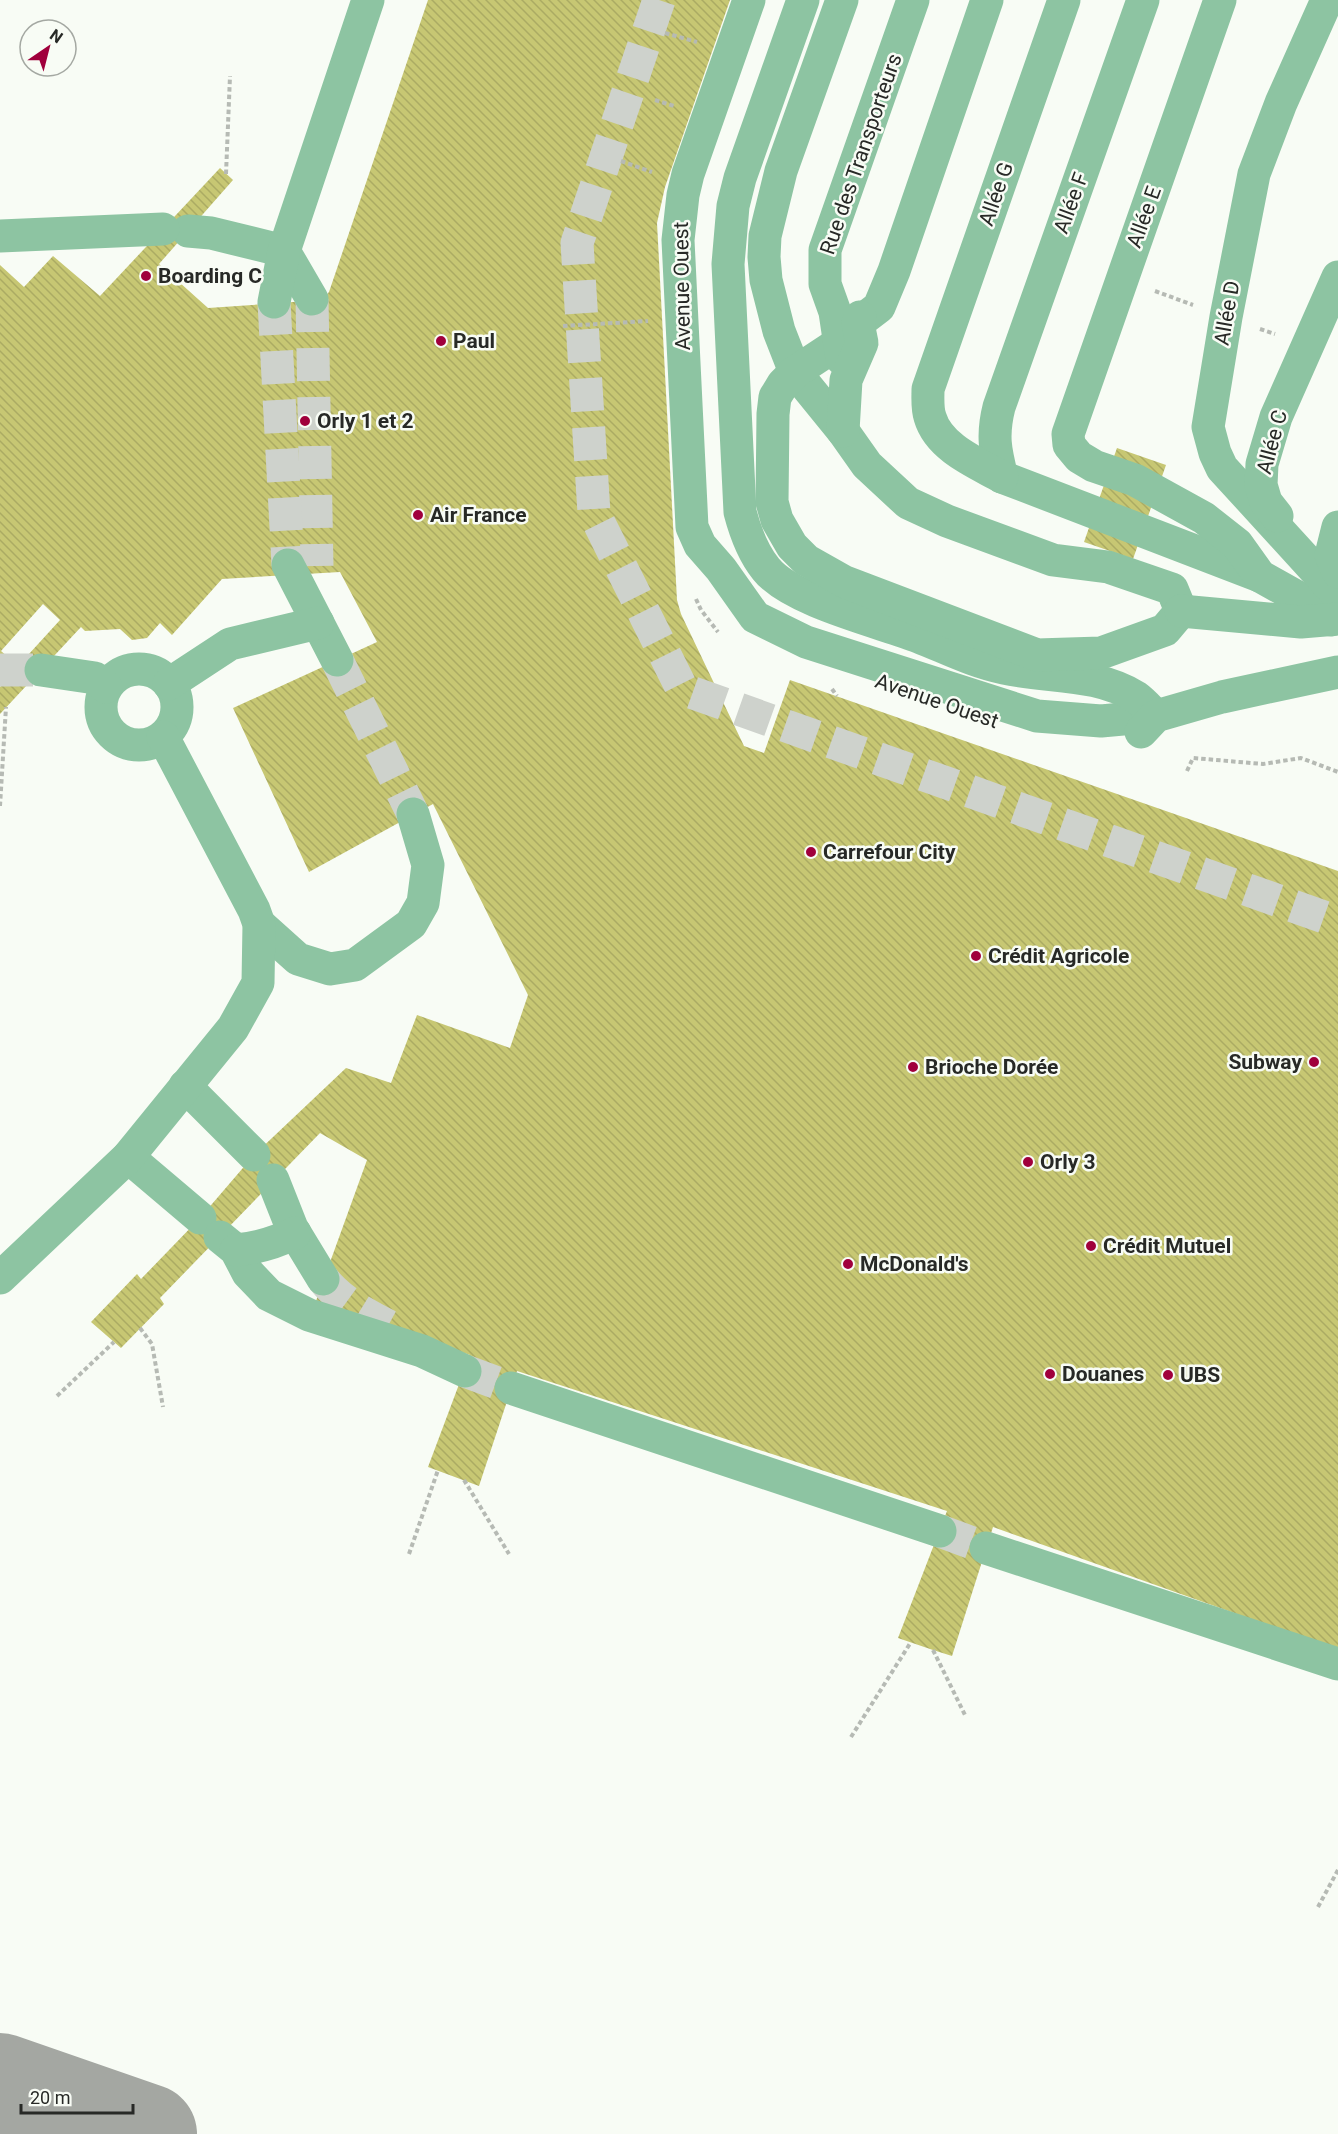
<svg xmlns="http://www.w3.org/2000/svg" width="1338" height="2134" font-family="Roboto,sans-serif">
  <defs>
    <pattern id="building-back-hatch" width="6" height="6" patternUnits="userSpaceOnUse" patternTransform="scale(1.5)"><rect width="6" height="6" fill="#c7c773"/><path d="M-1 5l2 2M0 0l6 6M5-1l2 2" fill="none" stroke="#abab63"/></pattern>
  </defs>
  <rect width="100%" height="100%" fill="#f8fcf5"/>
  <g fill="none" stroke-linecap="round" stroke-linejoin="round">
    <polyline stroke="#a4a7a2" stroke-width="100" points="0,2083 147,2134"/>
  </g>
  <g fill="url(#building-back-hatch)" fill-rule="evenodd">
    <path d="M 428,0 L 730,0 L 665,187 L 657,223 L 677,600 L 681,614 L 744,746 L 764,753 L 790,680 L 1338,871 L 1338,1650 L 993,1527 L 952,1656 L 933,1650 L 898,1638 L 947,1511 L 517,1371 L 479,1486 L 428,1467 L 470,1355 L 316,1301 L 367,1160 L 320,1133 L 160,1298 L 164,1304 L 121,1348 L 91,1322 L 137,1274 L 141,1279 L 200,1218 L 254,1155 L 346,1068 L 391,1083 L 417,1015 L 510,1048 L 528,995 L 433,804 L 309,872 L 233,708 L 377,642 L 340,572 L 222,579 L 172,635 L 160,623 L 147,638 L 132,640 L 120,629 L 85,631 L 81,627 L 0,714 L 0,687 L 5,681 L 0,676 L 0,265 L 24,287 L 53,256 L 100,296 L 220,168 L 233,180 L 159,264 L 208,308 L 322,300 L 329,292 ZM 43,604 L 60,620 L 18,666 L 1,651 Z"/>
    <polygon points="1117,448 1166,465 1133,559 1084,542"/>
  </g>
  <g fill="none" stroke-linecap="round" stroke-linejoin="round">
    <g stroke="#ced2cc" stroke-width="33" stroke-dasharray="33 16" stroke-linecap="butt">
      <polyline points="659,0 577,243 594,513 682,689 1338,922"/>
      <polyline points="312,299 317,566"/>
      <polyline points="274,302 288,565"/>
      <polyline points="337,660 413,814"/>
      <polyline points="0,670 41,670"/>
      <path d="M 323,1279 C 340,1301 364,1313 388,1326"/>
      <polyline points="465,1371 511,1388"/>
      <polyline points="940,1531 986,1548"/>
    </g>
    <g stroke="#b6bab4" stroke-width="4" stroke-dasharray="4.5 3" stroke-linecap="butt">
      <polyline points="665,33 697,42"/>
      <polyline points="655,100 674,106"/>
      <polyline points="621,161 652,172"/>
      <polyline points="226,174 230,76"/>
      <polyline points="1155,291 1193,305"/>
      <polyline points="563,326 648,321"/>
      <polyline points="1260,329 1275,334"/>
      <polyline points="696,599 701,610 718,632"/>
      <polyline points="832,689 837,696"/>
      <polyline points="1187,771 1193,758 1263,764 1301,758 1338,772"/>
      <polyline points="0,806 6,707"/>
      <polyline points="140,1328 152,1344 163,1407"/>
      <polyline points="57,1396 114,1342"/>
      <polyline points="464,1480 509,1554"/>
      <polyline points="409,1554 438,1470"/>
      <polyline points="933,1650 966,1717"/>
      <polyline points="851,1737 911,1642"/>
      <polyline points="1318,1907 1338,1870"/>
    </g>
    <g stroke="#8dc4a2" stroke-width="33">
      <polyline points="749,0 688,174 683,195 678,240 692,527 700,545 721,569 755,617 806,642 1037,716 1101,721 1156,716"/>
      <path d="M 803,0 L 740,178 L 733,206 L 728,264 L 740,512 C 745,531 753,553 766,569 C 791,601 880,622 919,637 C 947,648 974,662 1004,668 C 1049,678 1096,672 1136,697 C 1143,702 1150,710 1156,716"/>
      <polyline points="842,0 781,171 765,236 764,257 766,280 779,331 795,372 843,431 867,465 908,503 947,521 1053,560 1108,567 1172,589 1181,611"/>
      <polyline points="987,0 894,271 879,307 858,323 839,343 795,372 783,384 775,397 773,414 772,502 777,520 792,546 806,560 845,582 1037,655 1101,653 1165,630 1181,611"/>
      <path d="M 1143,0 L 999,407 C 992,435 995,450 1002,477 L 1260,576"/>
      <polyline points="1220,0 1068,434 1069,445 1079,457 1094,466 1135,480 1204,518 1237,544 1260,576 1308,603 1331,620"/>
      <polyline points="1327,0 1281,103 1254,174 1226,317 1208,427 1215,453 1222,468 1338,595"/>
      <polyline points="188,231 211,233 284,251 312,299"/>
      <polyline points="0,236 163,229"/>
      <polyline points="274,302 284,251 368,0"/>
      <polyline points="842,359 835,312 825,284 825,250 913,0"/>
      <polyline points="843,431 846,380 862,343 858,323 860,317"/>
      <path d="M 1002,477 C 977,463 939,448 930,417 C 927,408 928,398 928,389 L 1064,0"/>
      <polyline points="1277,516 1266,502 1261,485 1262,464 1276,417 1338,277"/>
      <polyline points="1338,527 1331,555 1338,572"/>
      <polyline points="288,565 337,660"/>
      <polyline points="1181,611 1301,622 1338,619"/>
      <circle cx="139" cy="707" r="38"/>
      <polyline points="41,670 95,678 106,687"/>
      <polyline points="169,684 230,644 318,623"/>
      <polyline points="1141,732 1156,716 1222,697 1338,672"/>
      <polyline points="259,924 298,959 330,969 355,965 411,924 423,903 428,865 413,814"/>
      <polyline points="185,1086 254,1155"/>
      <polyline points="128,1157 200,1218"/>
      <polyline points="273,1180 292,1228 323,1279"/>
      <polyline points="220,1237 236,1250 248,1273 269,1295 309,1315 422,1351 465,1371"/>
      <path d="M 236,1250 C 258,1248 275,1243 295,1233"/>
      <polyline points="0,1278 128,1157 233,1028 258,983 259,924 254,910 163,737"/>
      <polyline points="511,1388 940,1531"/>
      <polyline points="986,1548 1338,1664"/>
    </g>
  </g>
  <g fill="#a0003c" stroke="#f8fcf5" stroke-width="2">
    <circle cx="146" cy="276" r="6"/>
    <circle cx="441" cy="341" r="6"/>
    <circle cx="305" cy="421" r="6"/>
    <circle cx="418" cy="515" r="6"/>
    <circle cx="811" cy="852" r="6"/>
    <circle cx="976" cy="956" r="6"/>
    <circle cx="1314" cy="1062" r="6"/>
    <circle cx="913" cy="1067" r="6"/>
    <circle cx="1028" cy="1162" r="6"/>
    <circle cx="1091" cy="1246" r="6"/>
    <circle cx="848" cy="1264" r="6"/>
    <circle cx="1050" cy="1374" r="6"/>
    <circle cx="1168" cy="1375" r="6"/>
  </g>
  <g text-anchor="middle" dominant-baseline="central" stroke-width="5" stroke-linejoin="round" paint-order="stroke">
    <g font-size="21" fill="#272926" stroke="#f8fcf5">
      <text transform="translate(861 154) rotate(-71)">Rue des Transporteurs</text>
      <text transform="translate(996 194) rotate(-71)">Allée G</text>
      <text transform="translate(1071 203) rotate(-70)">Allée F</text>
      <text transform="translate(1144 217) rotate(-70)">Allée E</text>
      <text transform="translate(682 286) rotate(-91)">Avenue Ouest</text>
      <text transform="translate(1227 313) rotate(-80)">Allée D</text>
      <text transform="translate(1272 442) rotate(-75)">Allée C</text>
      <text transform="translate(937 701) rotate(19)">Avenue Ouest</text>
    </g>
    <g font-size="21" font-weight="bold" fill="#272926" stroke="#f8fcf5" text-anchor="start">
      <text x="158" y="276">Boarding C</text>
      <text x="453" y="341">Paul</text>
      <text x="317" y="421">Orly 1 et 2</text>
      <text x="430" y="515">Air France</text>
      <text x="823" y="852">Carrefour City</text>
      <text x="988" y="956">Crédit Agricole</text>
      <text x="1302" y="1062" text-anchor="end">Subway</text>
      <text x="925" y="1067">Brioche Dorée</text>
      <text x="1040" y="1162">Orly 3</text>
      <text x="1103" y="1246">Crédit Mutuel</text>
      <text x="860" y="1264">McDonald's</text>
      <text x="1062" y="1374">Douanes</text>
      <text x="1180" y="1375">UBS</text>
    </g>
  </g>
  <g transform="translate(48 48) rotate(35)"><circle r="28" fill="#f8fcf5" stroke="#a4a8a2" stroke-width="1.5"/>
  <path d="M0-4.5L10 22L0 15L-10 22Z" fill="#a0003c"/>
  <text y="-9" font-size="16" font-weight="bold" text-anchor="middle" fill="#272926">N</text>
  </g>
  <path d="M21 2104v9h112v-9" fill="none" stroke="#272926" stroke-width="3"/>
  <text x="30" y="2104" font-size="18" fill="#272926" stroke="#f8fcf5" stroke-width="4.5" paint-order="stroke">20 m</text>
</svg>
